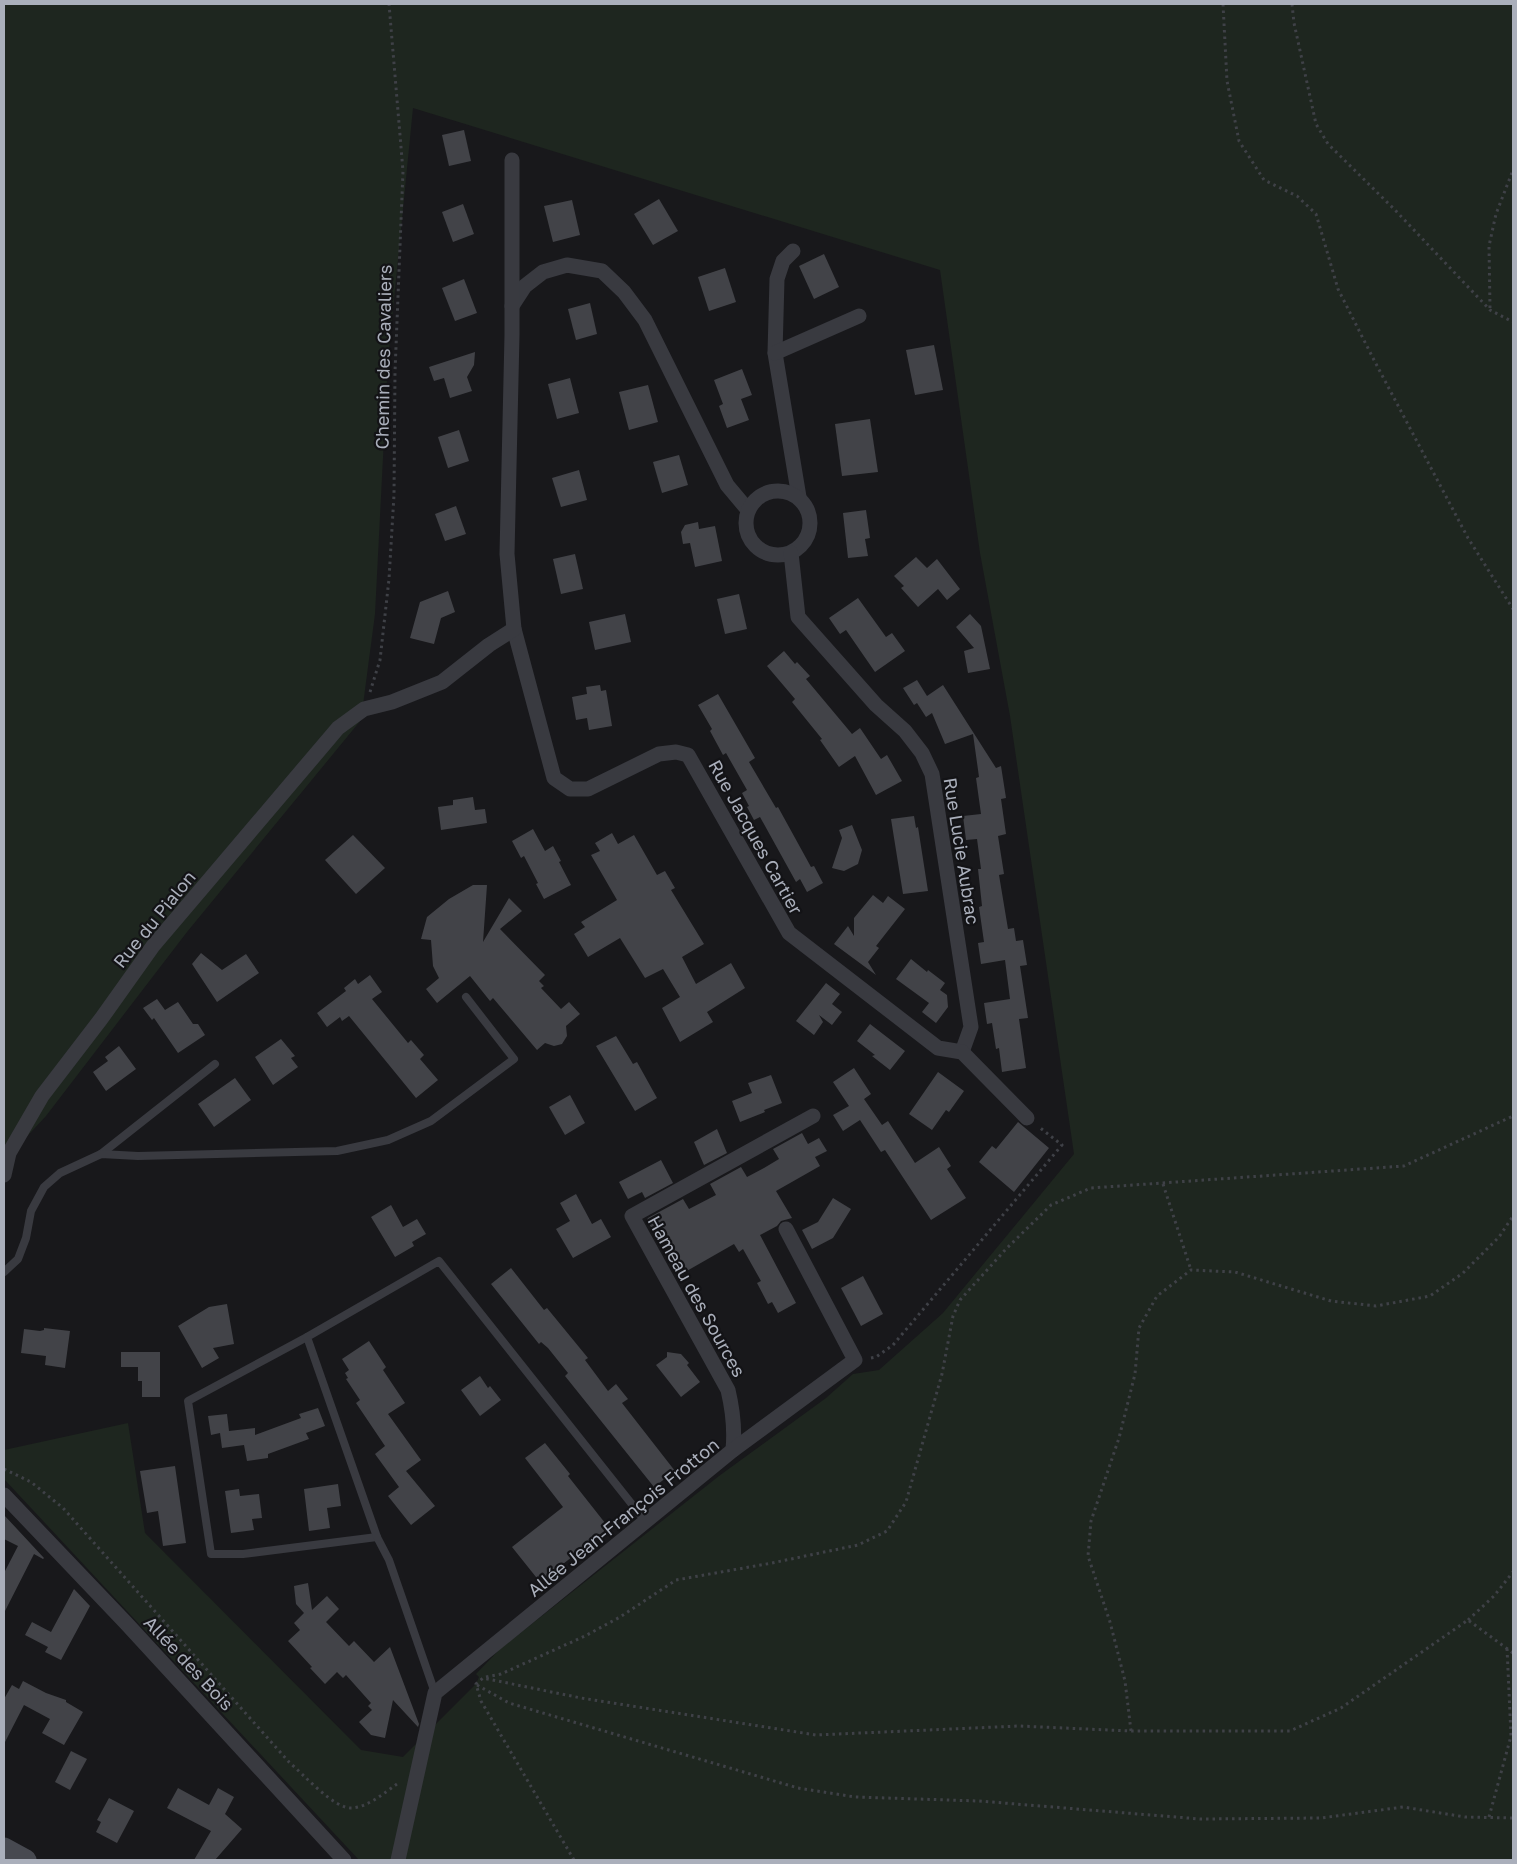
<svg xmlns="http://www.w3.org/2000/svg" width="1517" height="1864" font-family="'Golos Text',sans-serif">
  <rect width="100%" height="100%" fill="#18181b"/>
  <polygon fill="#1e261f" points="4,4 1513,4 1513,1860 359,1860 4,1479 4,1450 128,1423 145,1533 361,1750 403,1757 476,1684 479,1677 476,1674 500,1649 719,1476 826,1398 853,1374 879,1370 943,1313 1074,1154 1010,716 980,553 940,270 413,108 388,360 375,614 361,720 187,932 46,1116 4,1161"/>
  <g fill="#424348">
    <polygon points="464,130 471,161 449,166 442,135"/>
    <polygon points="659,199 678,231 653,245 634,214"/>
    <polygon points="572,200 580,235 553,242 544,206"/>
    <polygon points="463,204 474,234 453,242 442,212"/>
    <polygon points="824,254 839,287 814,299 799,266"/>
    <polygon points="725,268 736,302 709,311 698,277"/>
    <polygon points="464,279 477,313 455,321 442,288"/>
    <polygon points="590,303 597,334 576,340 568,309"/>
    <polygon points="934,345 943,390 915,395 906,350"/>
    <polygon points="475,352 474,365 467,377 472,391 450,398 444,378 434,381 429,367"/>
    <polygon points="742,369 752,395 741,399 749,420 727,428 719,406 723,404 714,380"/>
    <polygon points="570,378 579,413 557,419 548,384"/>
    <polygon points="648,385 658,422 629,430 619,392"/>
    <polygon points="870,419 878,472 842,476 835,424"/>
    <polygon points="459,430 469,461 448,468 438,437"/>
    <polygon points="679,455 688,485 662,493 653,462"/>
    <polygon points="579,470 587,500 561,507 552,478"/>
    <polygon points="456,506 466,534 445,541 435,514"/>
    <polygon points="866,510 870,538 865,539 868,556 848,558 843,513"/>
    <polygon points="698,522 699,529 715,526 722,561 695,567 690,543 683,544 681,532 685,525"/>
    <polygon points="575,554 583,589 561,594 553,559"/>
    <polygon points="916,557 927,568 937,559 960,589 947,600 938,589 918,607 901,588 904,586 894,576"/>
    <polygon points="448,591 455,612 441,618 434,644 410,638 420,602"/>
    <polygon points="739,594 747,629 725,634 717,599"/>
    <polygon points="858,598 886,637 892,633 905,651 875,672 846,630 840,634 829,618"/>
    <polygon points="625,614 631,642 595,650 589,622"/>
    <polygon points="970,614 981,626 990,669 968,673 964,651 974,648 956,627"/>
    <polygon points="784,651 795,664 797,662 810,676 806,679 852,734 860,728 881,759 887,755 902,781 876,795 855,756 839,767 820,740 822,739 792,702 795,699 767,666"/>
    <polygon points="917,680 927,696 943,685 996,768 1001,766 1006,798 1001,799 1006,834 998,836 1004,874 999,875 1008,929 1014,928 1016,941 1023,940 1027,965 1020,966 1028,1018 1019,1019 1026,1068 1002,1072 999,1048 996,1049 992,1023 987,1024 984,1003 1010,999 1005,960 981,964 978,943 984,942 979,907 982,906 978,869 981,869 977,839 966,840 963,816 981,814 976,778 979,777 973,734 945,744 932,713 926,717 917,703 914,705 903,688"/>
    <polygon points="600,685 601,691 606,690 612,726 589,730 587,718 576,720 572,697 587,694 586,687"/>
    <polygon points="718,694 755,758 749,762 776,808 778,807 811,867 814,866 823,883 807,892 800,879 796,882 760,817 754,820 747,807 749,806 742,793 747,790 726,753 723,755 710,731 712,729 698,705"/>
    <polygon points="473,797 475,810 485,809 487,823 441,830 438,807 453,805 453,800"/>
    <polygon points="914,816 916,828 918,827 928,891 903,894 891,819"/>
    <polygon points="852,825 862,850 858,864 844,871 832,868 842,838 839,830"/>
    <polygon points="533,829 545,851 553,846 561,861 559,862 571,885 544,899 536,884 538,883 524,856 521,858 512,841"/>
    <polygon points="612,833 618,844 634,835 657,875 665,871 675,888 671,890 704,944 682,957 696,984 731,963 745,988 707,1012 713,1022 680,1042 662,1008 680,997 663,969 645,978 620,938 588,957 574,934 585,927 581,922 617,900 591,855 600,851 595,843"/>
    <polygon points="353,835 385,868 356,894 325,860"/>
    <polygon points="473,885 487,885 483,942 509,898 522,911 500,929 545,975 539,981 544,986 541,988 561,1009 569,1002 580,1014 566,1026 567,1036 562,1044 554,1046 545,1043 537,1050 493,998 490,1001 470,976 437,1003 426,989 439,978 433,966 431,940 421,939 427,917 449,899"/>
    <polygon points="873,895 883,903 888,896 905,909 876,946 879,948 868,962 876,975 834,944 848,926 854,936 854,918"/>
    <polygon points="201,953 222,970 246,954 259,973 217,1002 192,964"/>
    <polygon points="911,959 927,972 928,970 945,983 940,990 947,995 948,1007 936,1023 922,1012 929,1003 896,979"/>
    <polygon points="370,975 382,992 372,999 408,1043 411,1040 424,1055 420,1059 438,1080 416,1098 349,1016 342,1021 340,1017 327,1027 317,1013 346,991 344,988 355,979 358,984"/>
    <polygon points="826,983 840,994 832,1004 842,1012 832,1025 819,1015 823,1022 814,1035 796,1021"/>
    <polygon points="157,999 165,1010 178,1002 193,1024 198,1024 205,1035 178,1053 154,1018 152,1020 143,1008"/>
    <polygon points="870,1024 905,1051 890,1070 872,1056 875,1055 857,1041"/>
    <polygon points="616,1036 633,1064 637,1062 657,1098 635,1111 596,1046"/>
    <polygon points="281,1039 295,1056 291,1058 298,1067 273,1085 255,1057"/>
    <polygon points="119,1046 136,1069 106,1091 93,1072 108,1061 105,1057"/>
    <polygon points="854,1068 871,1094 864,1099 882,1125 888,1121 915,1163 939,1147 951,1166 947,1169 966,1198 931,1220 885,1150 881,1152 860,1120 843,1131 833,1115 849,1106 833,1082"/>
    <polygon points="938,1072 964,1091 949,1112 946,1110 932,1130 909,1114"/>
    <polygon points="771,1075 782,1103 764,1110 765,1112 740,1122 732,1101 752,1093 748,1083"/>
    <polygon points="235,1078 251,1100 214,1127 198,1104"/>
    <polygon points="570,1095 585,1123 565,1135 549,1107"/>
    <polygon points="1018,1122 1049,1148 1014,1192 979,1162 992,1146 996,1149"/>
    <polygon points="717,1129 727,1153 704,1165 694,1142"/>
    <polygon points="802,1133 808,1144 819,1138 827,1151 815,1157 820,1166 776,1191 792,1218 781,1221 777,1226 760,1235 796,1303 778,1313 772,1302 768,1304 757,1283 761,1281 743,1249 739,1252 734,1244 685,1272 678,1259 671,1263 647,1220 648,1218 683,1199 689,1209 716,1195 710,1184 741,1167 747,1177 764,1168 779,1159 773,1149"/>
    <polygon points="661,1160 673,1183 645,1198 642,1192 628,1199 619,1182"/>
    <polygon points="576,1194 592,1224 601,1219 611,1237 573,1258 556,1229 570,1221 560,1203"/>
    <polygon points="833,1198 851,1209 833,1238 812,1249 802,1230 818,1222"/>
    <polygon points="391,1205 403,1227 417,1219 426,1234 412,1242 414,1246 395,1257 371,1217"/>
    <polygon points="511,1268 544,1310 547,1308 588,1358 585,1360 608,1391 616,1384 628,1399 622,1403 675,1471 654,1487 565,1376 568,1373 548,1348 541,1342 539,1344 491,1284"/>
    <polygon points="863,1276 883,1314 861,1326 841,1288"/>
    <polygon points="227,1304 234,1344 213,1348 219,1358 202,1368 178,1326 209,1307"/>
    <polygon points="44,1328 70,1331 65,1368 45,1365 46,1356 21,1353 24,1329 40,1331 44,1330"/>
    <polygon points="369,1341 386,1367 383,1370 405,1403 388,1414 421,1460 406,1471 435,1506 411,1525 388,1496 399,1487 375,1454 385,1446 356,1403 360,1400 346,1379 348,1378 345,1373 349,1370 342,1359"/>
    <polygon points="121,1352 160,1352 160,1397 142,1397 142,1381 138,1381 138,1367 121,1367"/>
    <polygon points="667,1352 681,1354 689,1363 687,1365 700,1382 681,1397 656,1365 667,1357"/>
    <polygon points="480,1376 488,1388 490,1386 501,1400 480,1416 461,1390"/>
    <polygon points="318,1408 325,1426 306,1433 309,1439 268,1454 268,1458 247,1461 244,1445 222,1448 220,1433 211,1435 208,1416 227,1414 229,1431 255,1428 255,1435 301,1418 299,1414"/>
    <polygon points="545,1443 570,1474 568,1476 609,1528 540,1582 512,1547 563,1507 525,1458"/>
    <polygon points="175,1466 186,1543 163,1546 158,1511 147,1513 140,1471"/>
    <polygon points="338,1484 341,1506 327,1508 330,1528 309,1531 304,1489"/>
    <polygon points="239,1489 240,1496 259,1494 262,1518 252,1519 254,1530 231,1533 225,1491"/>
    <polygon points="4,1515 44,1558 43,1559 34,1554 4,1613 4,1573 18,1546 4,1539"/>
    <polygon points="308,1583 312,1610 327,1596 339,1609 326,1622 349,1646 354,1641 374,1662 390,1647 419,1724 418,1727 393,1700 385,1738 371,1735 359,1722 372,1710 368,1706 371,1703 346,1675 343,1678 337,1672 325,1684 310,1668 312,1667 288,1641 300,1630 294,1623 304,1613 296,1604 294,1586"/>
    <polygon points="74,1589 90,1606 61,1660 45,1652 48,1647 25,1635 32,1622 51,1632"/>
    <polygon points="23,1681 46,1693 66,1700 66,1702 83,1712 64,1745 42,1733 50,1719 24,1705 4,1744 4,1699 12,1685 19,1689"/>
    <polygon points="71,1751 87,1759 70,1790 55,1782"/>
    <polygon points="178,1788 209,1805 218,1788 234,1797 225,1814 242,1829 215,1860 194,1860 211,1831 167,1808"/>
    <polygon points="109,1798 134,1811 117,1843 96,1832 101,1822 97,1820"/>
  </g>
  <g fill="none" stroke-linecap="round" stroke-linejoin="round">
    <g stroke="#3f4147" stroke-width="3" stroke-dasharray="2.5 4" stroke-linecap="butt">
      <polyline points="1223,4 1227,81 1239,141 1264,180 1297,196 1316,214 1338,289 1375,362 1468,538 1513,609"/>
      <polyline points="1292,4 1294,23 1316,124 1328,144 1395,210 1490,310 1513,322"/>
      <polyline points="1490,308 1489,246 1496,214 1513,170"/>
      <polyline points="370,692 380,660 389,579 394,495 395,372 403,171 389,4"/>
      <polyline points="1163,1184 1191,1270"/>
      <polyline points="871,1358 876,1357 893,1345 1062,1145 1039,1127"/>
      <path d="M 4,1469 L 31,1482 L 63,1508 L 289,1762 C 303,1774 334,1809 352,1808 C 368,1807 384,1793 397,1784"/>
      <polyline points="1468,1620 1494,1596 1513,1572"/>
      <polyline points="486,1677 501,1674 585,1636 620,1617 676,1580 772,1563 858,1545 887,1531 906,1502 942,1374 953,1316 960,1300 1006,1249 1051,1205 1091,1188 1404,1166 1513,1116"/>
      <polyline points="477,1685 509,1703 798,1788 855,1797 979,1801 1200,1819 1321,1818 1403,1807 1465,1817 1513,1818"/>
      <polyline points="1131,1731 1125,1681 1110,1622 1088,1556 1091,1521 1119,1438 1135,1374 1139,1328 1157,1296 1191,1270 1235,1272 1331,1301 1376,1306 1430,1296 1463,1273 1499,1237 1513,1216"/>
      <polyline points="1489,1817 1511,1736 1507,1648"/>
      <polyline points="574,1860 481,1701 476,1684 483,1678 581,1698 816,1735 1019,1726 1131,1731 1290,1731 1341,1708 1468,1620 1513,1653"/>
    </g>
    <g stroke="#393a40" stroke-width="8">
      <polyline points="101,1154 215,1064"/>
      <polyline points="4,1272 18,1259 26,1238 31,1211 44,1187 60,1173 101,1154 138,1156 337,1151 388,1140 431,1121 514,1059 466,997"/>
      <polyline points="307,1337 188,1401 211,1554 243,1554 377,1537"/>
      <polyline points="435,1693 389,1560 377,1537 307,1337 439,1261 646,1522"/>
    </g>
    <g stroke="#393a40" stroke-width="15">
      <polyline points="793,251 783,261 777,279 775,353 799,497"/>
      <polyline points="512,306 525,286 543,272 567,265 602,271 624,292 645,320 727,485 748,510"/>
      <polyline points="775,353 859,316"/>
      <circle cx="778" cy="523" r="32"/>
      <polyline points="791,553 798,617 876,705 905,731 922,753 932,774 971,1027 962,1052"/>
      <polyline points="514,629 554,778 570,789 588,789 659,754 676,752 688,755 789,933 938,1048 962,1052 1027,1118"/>
      <polyline points="4,1175 9,1153 42,1096 101,1019 153,946 338,728 364,709 392,702 442,682 489,645 514,629 507,554 512,335 512,160"/>
      <path d="M 733,1450 C 735,1429 733,1411 728,1390 L 632,1216 L 813,1116"/>
      <polyline points="4,1495 126,1623 344,1860"/>
      <polyline points="398,1860 435,1693 733,1450 855,1360 786,1229"/>
    </g>
    <polyline stroke="#474950" stroke-width="21" points="4,1848 26,1860"/>
  </g>
  <g text-anchor="middle" dominant-baseline="central" stroke-width="4.5" stroke-linejoin="round" paint-order="stroke">
    <g font-size="18" fill="#aaafbb" stroke="#131316">
      <text transform="translate(383 357) rotate(-89)">Chemin des Cavaliers</text>
      <text transform="translate(756 837) rotate(61)">Rue Jacques Cartier</text>
      <text transform="translate(962 851) rotate(81)">Rue Lucie Aubrac</text>
      <text transform="translate(154 919) rotate(-51)">Rue du Pialon</text>
      <text transform="translate(697 1296) rotate(61)">Hameau des Sources</text>
      <text transform="translate(623 1517) rotate(-39)">Allée Jean-François Frotton</text>
      <text transform="translate(189 1663) rotate(47)">Allée des Bois</text>
    </g>
  </g>
  <rect width="1517" height="1864" fill="none" stroke="#aaafbb" stroke-width="10"/>
</svg>
